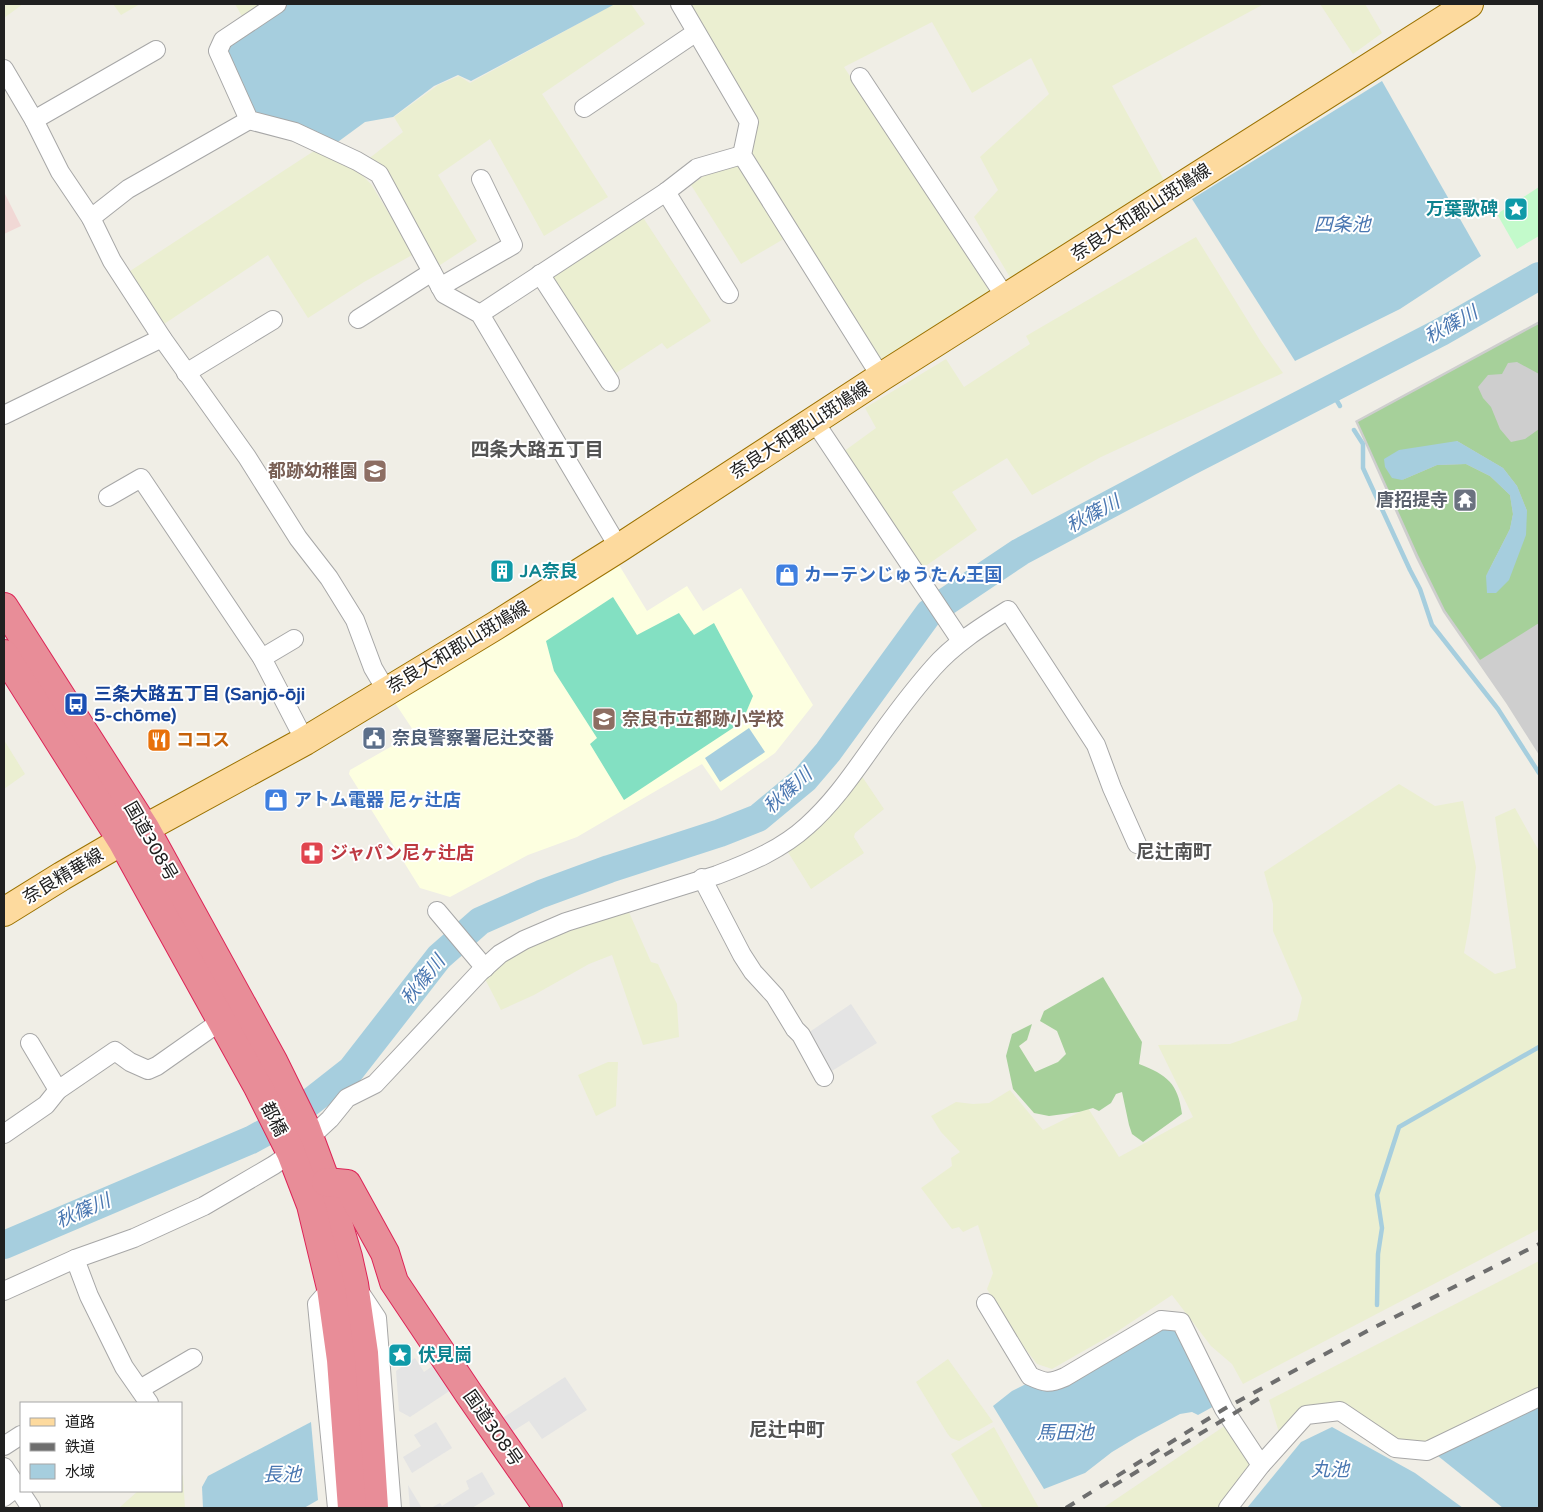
<svg xmlns="http://www.w3.org/2000/svg" width="1543" height="1512" font-family="'Varela Round','Noto Sans JP',sans-serif">
  <rect width="100%" height="100%" fill="#f0eee6"/>
  <polygon fill="#f1d8d5" points="4,192 21,226 4,234"/>
  <polygon fill="#fdffe0" points="619,565 647,611 687,586 703,611 741,588 813,705 775,753 721,791 702,764 577,837 528,855 450,897 420,888 349,774 350,770 415,733 395,703"/>
  <polygon fill="#cecece" points="1539,321 1539,755 1506,703 1443,612 1416,558 1355,421"/>
  <g fill="#ebefd1">
    <polygon points="4,4 23,4 4,18"/>
    <polygon points="113,4 140,4 121,15"/>
    <polygon points="235,4 263,4 243,18"/>
    <polygon points="614,4 631,4 645,24 542,94 608,197 544,236 490,139 438,175 477,241 437,267 367,160 403,132 394,117 438,85 459,76 470,83"/>
    <polygon points="689,4 1264,4 1112,86 1165,182 1011,279 974,217 998,190 980,157 1049,94 1031,58 972,93 932,22 844,67 993,296 880,362 752,153 757,121"/>
    <polygon points="1320,4 1365,4 1382,33 1353,54"/>
    <polygon points="317,149 356,169 371,184 414,254 364,282 308,318 268,255 158,328 127,273"/>
    <polygon points="738,161 787,237 741,264 691,185 707,174"/>
    <polygon points="642,216 711,321 667,349 662,343 613,375 549,279"/>
    <polygon points="1196,237 1261,342 1283,373 1101,457 1032,495 1007,458 952,492 977,530 920,570 843,452 876,428 865,408 946,359 964,387 1030,344 1026,336"/>
    <polygon points="4,740 25,774 4,789"/>
    <polygon points="861,775 884,809 855,833 854,837 864,853 811,889 786,849"/>
    <polygon points="1399,784 1435,806 1463,801 1476,867 1470,921 1464,953 1495,974 1516,968 1495,817 1515,808 1539,851 1539,1229 1243,1384 1232,1364 1211,1346 1172,1295 1115,1333 1052,1369 1037,1364 1013,1333 987,1289 993,1273 978,1225 963,1232 959,1227 952,1229 921,1188 952,1166 951,1158 960,1152 941,1132 931,1116 956,1102 973,1104 989,1103 1010,1090 1043,1130 1088,1108 1119,1157 1193,1117 1158,1045 1230,1044 1297,1020 1302,998 1273,931 1273,904 1264,872"/>
    <polygon points="628,910 651,962 658,964 677,1004 679,1037 643,1045 612,955 589,964 534,995 501,1010 485,979 490,977 501,959 528,944"/>
    <polygon points="608,1062 618,1062 616,1106 596,1116 578,1075"/>
    <polygon points="1539,1261 1539,1398 1427,1451 1395,1448 1340,1411 1306,1415 1282,1442 1269,1400"/>
    <polygon points="948,1359 993,1422 959,1441 951,1438 947,1433 916,1382"/>
    <polygon points="1226,1425 1254,1466 1220,1508 1103,1508"/>
    <polygon points="994,1427 1039,1508 983,1508 951,1454"/>
    <polygon points="181,1473 183,1476 185,1508 119,1508 138,1491 181,1491"/>
  </g>
  <g fill="#a6d09a" fill-rule="evenodd">
    <path d="M 1539,324 L 1539,374 L 1517,362 L 1508,363 L 1502,374 L 1488,375 L 1478,387 L 1483,398 L 1491,407 L 1500,429 L 1511,442 L 1525,439 L 1539,429 L 1539,623 L 1480,660 L 1445,610 L 1418,555 L 1358,422 ZM 1457,441 L 1503,468 L 1517,486 L 1527,511 L 1486,576 L 1510,529 L 1513,514 L 1510,495 L 1490,476 L 1466,464 L 1437,465 L 1402,480 Z"/>
    <path d="M 1103,977 L 1142,1042 L 1139,1064 C 1167,1075 1178,1083 1182,1114 L 1143,1142 L 1132,1134 L 1129,1125 L 1122,1092 L 1116,1094 L 1111,1103 L 1099,1111 L 1093,1108 L 1079,1112 L 1049,1116 L 1034,1113 L 1013,1089 L 1006,1056 L 1012,1034 L 1032,1024 L 1027,1040 L 1019,1046 L 1035,1072 L 1058,1062 L 1066,1054 L 1057,1031 L 1040,1021 L 1044,1011 Z"/>
  </g>
  <polygon fill="#c3facb" points="1539,187 1539,236 1517,249 1497,214"/>
  <polygon fill="#83e0c2" points="613,597 637,635 679,613 694,635 714,623 753,696 742,722 624,800 590,744 597,738 554,671 546,641"/>
  <g fill="#e4e4e4">
    <polygon points="851,1004 877,1043 827,1074 805,1035"/>
    <polygon points="415,1358 424,1372 437,1363 454,1388 410,1417 399,1411 396,1371"/>
    <polygon points="565,1377 587,1410 542,1439 529,1421 507,1435 498,1421"/>
    <polygon points="436,1422 452,1448 412,1473 403,1457 421,1446 414,1435"/>
    <polygon points="482,1472 495,1494 472,1508 431,1508 440,1503 442,1506 469,1489 466,1481"/>
    <polygon points="408,1485 422,1508 410,1508"/>
  </g>
  <g fill="#a6cede">
    <polygon points="284,4 615,4 471,81 458,75 434,86 393,117 365,122 335,144 300,124 253,113 226,52 228,43"/>
    <polygon points="1382,81 1481,256 1400,309 1295,361 1192,199"/>
    <polygon points="1457,441 1503,468 1517,486 1527,511 1526,535 1509,580 1496,593 1487,593 1486,576 1510,529 1513,514 1510,495 1490,476 1466,464 1437,465 1402,480 1392,478 1385,467 1384,459 1399,450"/>
    <polygon points="749,728 765,752 720,782 705,758"/>
    <polygon points="1162,1326 1181,1329 1216,1405 1198,1415 1192,1412 1180,1414 1137,1437 1112,1452 1085,1473 1044,1489 993,1406 1012,1391 1028,1383 1050,1390 1102,1364"/>
    <polygon points="1539,1405 1539,1508 1503,1508 1438,1456"/>
    <polygon points="311,1422 318,1500 304,1508 203,1508 202,1487 208,1476"/>
    <polygon points="1332,1427 1415,1473 1463,1508 1247,1508 1301,1442"/>
  </g>
  <g fill="none" stroke-linecap="round" stroke-linejoin="round">
    <g stroke="#a6cede" stroke-width="4.5">
      <polyline points="1330,389 1340,406"/>
      <polyline points="1354,430 1363,444 1363,468 1410,570 1420,589 1432,625 1498,709 1539,773"/>
      <polyline points="1377,1305 1378,1254 1382,1228 1377,1195 1399,1127 1539,1047"/>
    </g>
    <polyline stroke="#a6cede" stroke-width="28" points="4,1245 251,1140 286,1121 351,1070 439,957 480,921 541,894 609,869 720,833 758,818 805,779 828,752 929,613 1020,552 1189,462 1441,332 1539,276"/>
    <g stroke="#a7a7a7" stroke-width="20">
      <g id="street">
        <polyline points="277,4 223,40 218,51 249,120 295,132 357,161 379,174 444,294 480,314 619,548"/>
        <polyline points="680,4 749,122 742,155 881,377"/>
        <polyline points="4,69 34,120 60,172 91,218 112,261 162,338 247,457 298,538 329,578 355,620 373,668 386,690"/>
        <polyline points="860,77 1006,298"/>
        <polyline points="584,108 695,33"/>
        <polyline points="34,120 156,50"/>
        <polyline points="666,192 729,294"/>
        <polyline points="91,218 128,189 249,120"/>
        <polyline points="540,274 610,382"/>
        <polyline points="440,287 513,245 481,179"/>
        <polyline points="480,314 666,192 697,168 742,155"/>
        <polyline points="358,319 432,272"/>
        <polyline points="186,373 273,320"/>
        <polyline points="4,415 162,338"/>
        <polyline points="814,421 961,641"/>
        <polyline points="108,497 141,478 262,658 305,741"/>
        <polyline points="262,658 294,639"/>
        <polyline points="702,878 742,955 753,972 775,996 795,1029 801,1035 824,1077"/>
        <polyline points="437,911 485,968"/>
        <polyline points="30,1043 58,1090 115,1051 130,1062 148,1070 157,1066 221,1021"/>
        <polyline points="4,1134 46,1105 58,1090"/>
        <polyline points="75,1259 89,1296 124,1367 149,1403"/>
        <polyline points="331,1288 317,1304 337,1508"/>
        <path d="M 4,1291 L 75,1259 L 134,1238 L 204,1206 L 274,1165 L 301,1146 L 330,1119 L 347,1098 L 375,1084 L 480,972 L 500,954 L 524,940 L 566,922 L 717,875 C 749,863 782,849 807,826 C 833,803 852,775 872,747 C 891,720 911,693 933,668 C 954,644 981,627 1008,610 L 1096,745 L 1112,788 L 1137,844"/>
        <polyline points="359,1291 377,1318 392,1508"/>
        <path d="M 986,1303 L 1030,1376 C 1045,1383 1049,1384 1065,1377 L 1161,1320 L 1181,1322 L 1224,1409 L 1261,1465"/>
        <polyline points="140,1389 193,1358"/>
        <polyline points="4,1446 21,1435"/>
        <polyline points="4,1467 31,1508"/>
        <polyline points="4,1497 17,1487"/>
        <polyline points="1228,1508 1261,1465 1306,1415 1340,1411 1395,1448 1427,1451 1539,1397"/>
      </g>
    </g>
    <g stroke="#9b7200" stroke-width="30">
      <polyline id="primary" points="4,912 62,876 122,841 305,741 495,626 619,548 881,377 1469,4"/>
    </g>
    <g stroke="#dd2457" stroke-width="30">
      <g id="highway">
        <polyline points="4,607 145,828 273,1061 306,1128 326,1182 348,1257 354,1284 364,1353 374,1508"/>
        <polyline points="4,654 122,841 258,1087 291,1153 311,1205 331,1288 341,1360 352,1508"/>
        <polyline points="326,1182 347,1184 385,1253 394,1282 469,1394 548,1508"/>
      </g>
    </g>
    <use href="#street" stroke="#fff" stroke-width="18"/>
    <use href="#primary" stroke="#fdda9e" stroke-width="28"/>
    <use href="#highway" stroke="#e88d98" stroke-width="28"/>
    <g stroke="#6e6e6e" stroke-width="4" stroke-dasharray="10 10" stroke-linecap="butt">
      <polyline points="1113,1486 1263,1396"/>
      <polyline points="1066,1508 1224,1409 1371,1329 1539,1244"/>
    </g>
  </g>
  <defs>
    <g id="sight-square" transform="scale(1.25)"><rect x="-9" y="-9" width="18" height="18" rx="4" fill="#0f9aa8" stroke="#fff"/><path d="M0-6L1.8-2.2L6-1.7L2.9 1.2L3.7 5.4L0 3.3L-3.7 5.4L-2.9 1.2L-6-1.7L-1.8-2.2Z" fill="#fff"/></g>
    <g id="school-square" transform="scale(1.25)"><rect x="-9" y="-9" width="18" height="18" rx="4" fill="#8d6e63" stroke="#fff"/><path d="M0-5L7-2L0 1L-7-2ZM-4 1L0 2.5L4 1V4Q0 6-4 4Z" fill="#fff"/></g>
    <g id="temple-square" transform="scale(1.25)"><rect x="-9" y="-9" width="18" height="18" rx="4" fill="#6b7280" stroke="#fff"/><path d="M0-6L5-2H3V0L6.5 2.5H4V6H1.5V3h-3V6H-4V2.5H-6.5L-3 0V-2H-5Z" fill="#fff"/></g>
    <g id="building-square" transform="scale(1.25)"><rect x="-9" y="-9" width="18" height="18" rx="4" fill="#0f9aa8" stroke="#fff"/><path d="M-4-6H4V6H1V3H-1V6H-4ZM-2.5-4.3h1.7v1.8h-1.7ZM.8-4.3h1.7v1.8H.8ZM-2.5-1h1.7V.8h-1.7ZM.8-1h1.7V.8H.8Z" fill="#fff"/></g>
    <g id="shop-square" transform="scale(1.25)"><rect x="-9" y="-9" width="18" height="18" rx="4" fill="#3f7fe0" stroke="#fff"/><path d="M-5-2.5h2.3a2.7 3.5 0 0 1 5.4 0H5L5.5 6h-11ZM-1.5-2.5h3a1.5 2.3 0 0 0-3 0Z" fill="#fff"/></g>
    <g id="bus-square" transform="scale(1.25)"><rect x="-9" y="-9" width="18" height="18" rx="4" fill="#1a4fb4" stroke="#fff"/><path d="M-5-6H5V4H4V6H2V4H-2V6H-4V4H-5ZM-3.5-4V0h7V-4ZM-3.5 1.2v1.5H-2V1.2ZM2 1.2v1.5H3.5V1.2Z" fill="#fff"/></g>
    <g id="civic-square" transform="scale(1.25)"><rect x="-9" y="-9" width="18" height="18" rx="4" fill="#5c6f8a" stroke="#fff"/><path d="M-.6-6.5H3V-4.5H.6V-3L4-1V1h2V6H-6V1h2V-1L-.6-3ZM-1.2 2.5V6h2.4V2.5Z" fill="#fff"/></g>
    <g id="restaurant-square" transform="scale(1.25)"><rect x="-9" y="-9" width="18" height="18" rx="4" fill="#e8710a" stroke="#fff"/><path d="M-5-6h1v4h1v-4h1v4h1v-4h1v5L-1.5 .5V6h-2V.5L-5-1ZM5-6V6H3V1.5H1.5Q1.5-4 5-6Z" fill="#fff"/></g>
    <g id="pharmacy-square" transform="scale(1.25)"><rect x="-9" y="-9" width="18" height="18" rx="4" fill="#e0444e" stroke="#fff"/><path d="M-2-6h4v4h4v4h-4v4h-4v-4h-4v-4h4Z" fill="#fff"/></g>
  </defs>
  <g fill-rule="evenodd">
    <use href="#sight-square" x="1516" y="209"/>
    <use href="#school-square" x="375" y="471"/>
    <use href="#temple-square" x="1465" y="500"/>
    <use href="#building-square" x="502" y="571"/>
    <use href="#shop-square" x="787" y="575"/>
    <use href="#bus-square" x="76" y="704"/>
    <use href="#school-square" x="604" y="719"/>
    <use href="#civic-square" x="374" y="738"/>
    <use href="#restaurant-square" x="159" y="740"/>
    <use href="#shop-square" x="276" y="800"/>
    <use href="#pharmacy-square" x="312" y="853"/>
    <use href="#sight-square" x="400" y="1355"/>
  </g>
  <g text-anchor="middle" dominant-baseline="central" stroke-width="4" stroke-linejoin="round" paint-order="stroke">
    <g font-size="18" font-weight="bold" fill="#0d838f" stroke="#fff" text-anchor="start">
      <text x="1498" y="209" text-anchor="end">万葉歌碑</text>
      <text x="520" y="571">JA奈良</text>
      <text x="418" y="1355">伏見崗</text>
    </g>
    <g font-size="18" fill="#202020" stroke="#fff">
      <text transform="translate(1141 212) rotate(-33)">奈良大和郡山斑鳩線</text>
      <text transform="translate(800 430) rotate(-33)">奈良大和郡山斑鳩線</text>
      <text transform="translate(458 647) rotate(-31)">奈良大和郡山斑鳩線</text>
      <text transform="translate(151 841) rotate(60)">国道308号</text>
      <text transform="translate(63 876) rotate(-31)">奈良精華線</text>
      <text transform="translate(274 1119) rotate(63)">都橋</text>
      <text transform="translate(493 1428) rotate(55)">国道308号</text>
    </g>
    <g font-size="18" font-weight="bold" fill="#785e54" stroke="#fff" text-anchor="end">
      <text x="358" y="471">都跡幼稚園</text>
      <text x="622" y="719" text-anchor="start">奈良市立都跡小学校</text>
    </g>
    <g font-size="18" font-weight="bold" fill="#5b616d" stroke="#fff" text-anchor="end">
      <text x="1448" y="500">唐招提寺</text>
    </g>
    <g font-size="18" font-weight="bold" fill="#366cbe" stroke="#fff" text-anchor="start">
      <text x="804" y="575">カーテンじゅうたん王国</text>
      <text x="294" y="800">アトム電器 尼ヶ辻店</text>
    </g>
    <g font-size="18" font-weight="bold" fill="#164399" stroke="#fff" text-anchor="start">
      <text x="94" y="694">三条大路五丁目 (Sanjō-ōji<tspan x="94" dy="21">5-chōme)</tspan></text>
    </g>
    <g font-size="18" font-weight="bold" fill="#4e5e75" stroke="#fff" text-anchor="start">
      <text x="392" y="738">奈良警察署尼辻交番</text>
    </g>
    <g font-size="18" font-weight="bold" fill="#c56008" stroke="#fff" text-anchor="start">
      <text x="176" y="740">ココス</text>
    </g>
    <g font-size="18" font-weight="bold" fill="#be3a42" stroke="#fff" text-anchor="start">
      <text x="330" y="853">ジャパン尼ヶ辻店</text>
    </g>
    <g font-size="19" font-style="italic" fill="#4a77b1" stroke="#fff">
      <text x="1342" y="225">四条池</text>
      <text transform="translate(1451 325) rotate(-29)">秋篠川</text>
      <text transform="translate(1093 514) rotate(-28)">秋篠川</text>
      <text transform="translate(788 791) rotate(-42)">秋篠川</text>
      <text transform="translate(423 980) rotate(-51)">秋篠川</text>
      <text transform="translate(83 1211) rotate(-23)">秋篠川</text>
      <text x="1065" y="1433">馬田池</text>
      <text x="1330" y="1470">丸池</text>
      <text x="282" y="1475">長池</text>
    </g>
    <g font-size="19" font-weight="bold" fill="#535353" stroke="#fff">
      <text x="537" y="450">四条大路五丁目</text>
      <text x="1174" y="852">尼辻南町</text>
      <text x="787" y="1430">尼辻中町</text>
    </g>
  </g>
  <rect width="1543" height="1512" fill="none" stroke="#202020" stroke-width="10"/>
  <rect x="20" y="1402" width="162" height="90" fill="#ffffff" stroke="#a6a6a6"/>
  <rect x="30" y="1418" width="25" height="8" fill="#fdda9e" stroke="#a6a6a6"/>
  <text x="65" y="1427" font-size="15" fill="#202020">道路</text>
  <rect x="30" y="1443" width="25" height="8" fill="#6e6e6e" stroke="#a6a6a6"/>
  <text x="65" y="1452" font-size="15" fill="#202020">鉄道</text>
  <rect x="30" y="1464" width="25" height="15" fill="#a6cede" stroke="#a6a6a6"/>
  <text x="65" y="1477" font-size="15" fill="#202020">水域</text>
</svg>
